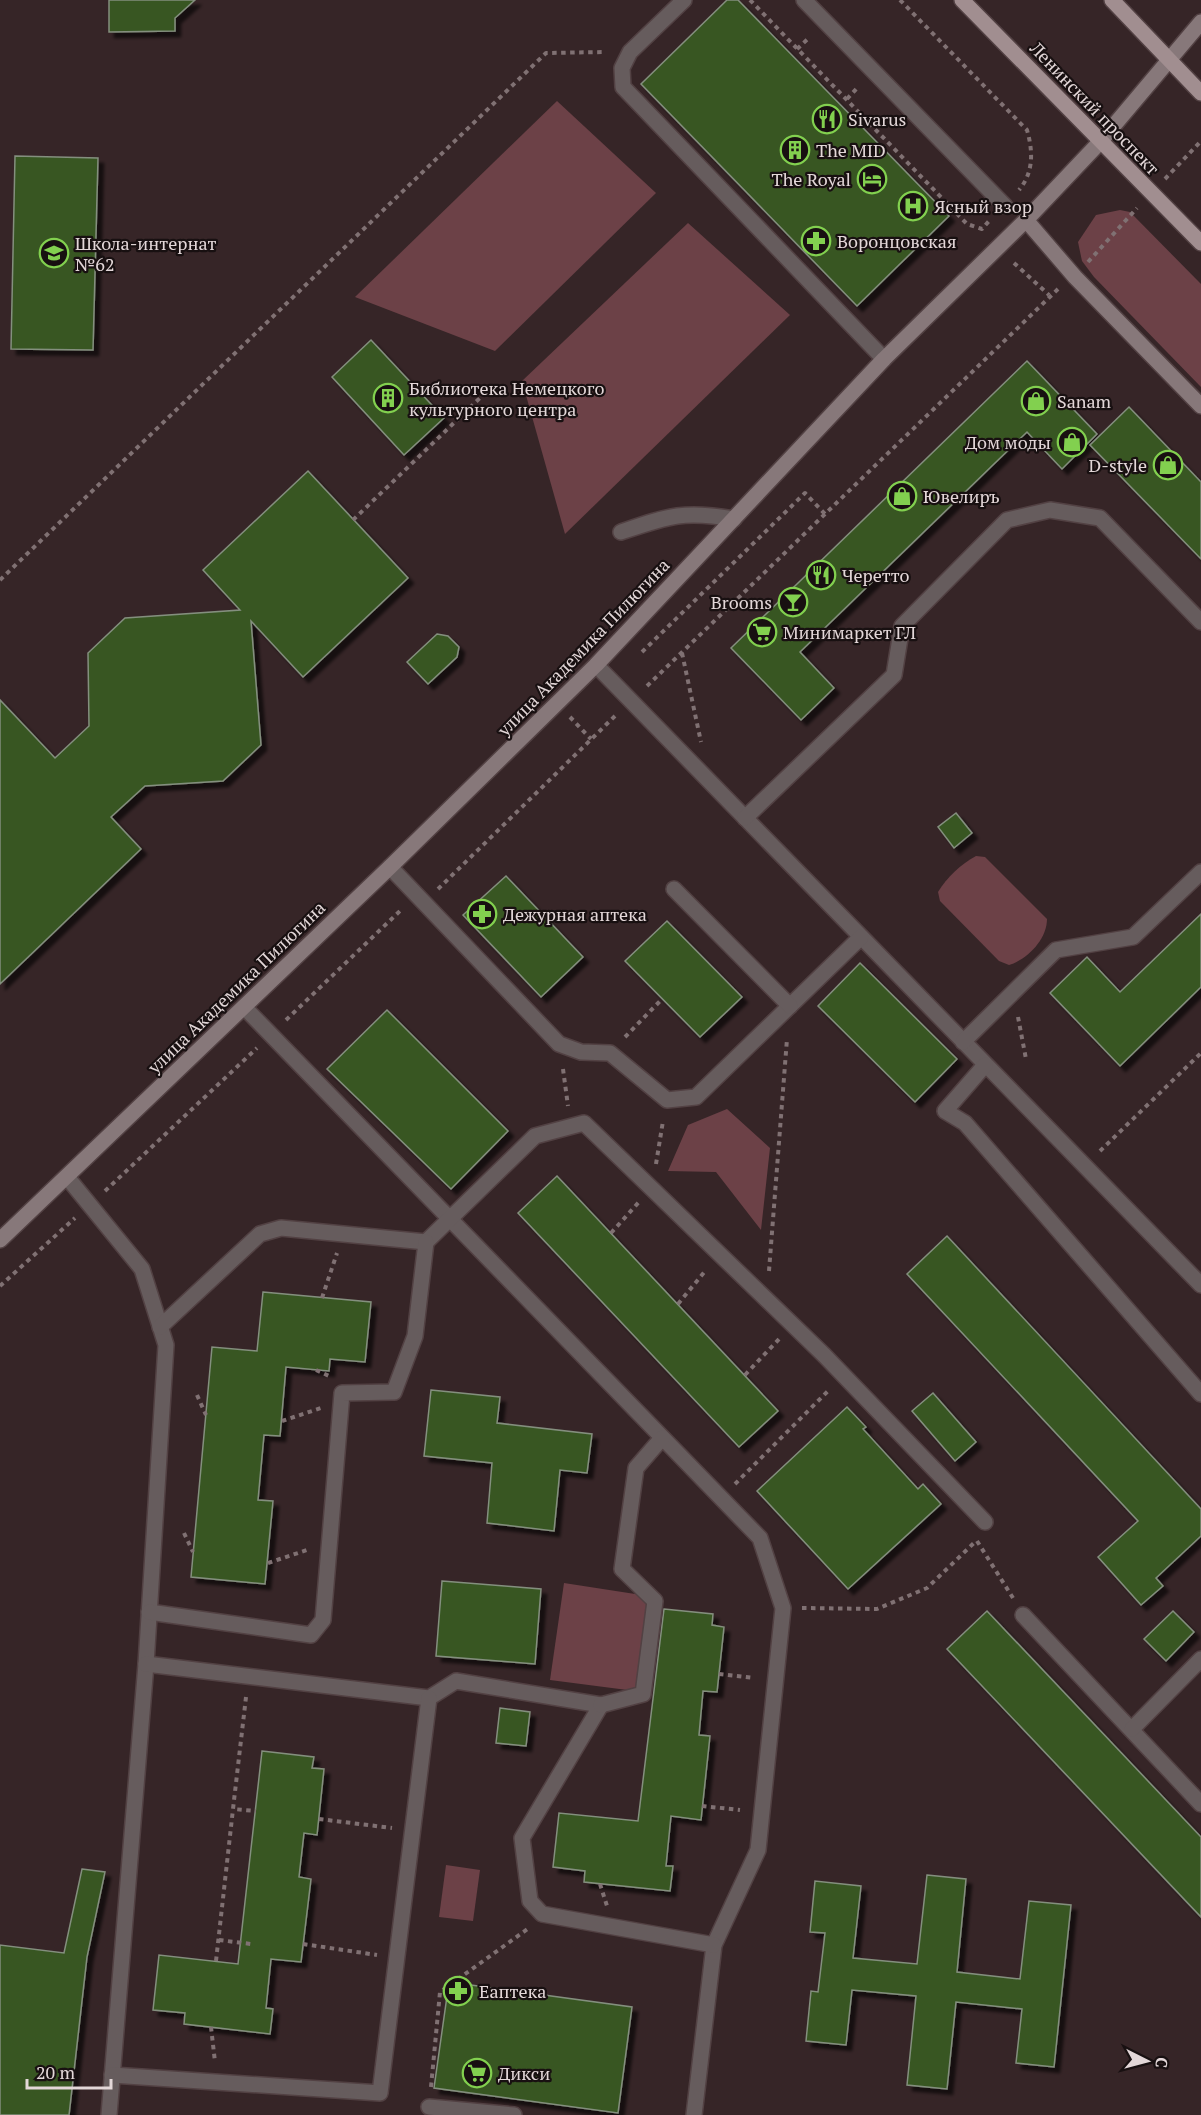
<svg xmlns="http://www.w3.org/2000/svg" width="1201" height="2115" font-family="'PT Serif',serif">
  <defs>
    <filter id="shadow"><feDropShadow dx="5.5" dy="5.5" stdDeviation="1.5" flood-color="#0009"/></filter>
  </defs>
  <rect width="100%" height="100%" fill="#362527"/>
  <g fill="#6c4147">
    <polygon points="557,101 656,193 495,351 355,297"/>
    <polygon points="1120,210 1130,212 1201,284 1201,387 1094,277 1082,261 1078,242 1096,215"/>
    <polygon points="688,223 790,315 565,534 522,381"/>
    <path d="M 976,856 L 985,857 L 1047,919 C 1047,939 1028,959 1009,965 L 999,961 L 940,901 L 938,892 C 947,877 961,864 976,856 Z"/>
    <polygon points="727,1109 770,1148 761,1230 716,1172 668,1171 688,1125"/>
    <polygon points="564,1583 648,1596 635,1691 550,1680"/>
    <polygon points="446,1865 480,1870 473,1921 439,1917"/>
  </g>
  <g fill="#375723" stroke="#848f7e" stroke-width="1.5" filter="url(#shadow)">
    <polygon points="109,0 195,0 175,18 175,31 109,32"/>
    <polygon points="727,0 738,0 949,216 857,306 641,84"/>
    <polygon points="15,156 98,158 93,350 11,349"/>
    <polygon points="371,340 444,418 404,455 332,377"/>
    <polygon points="1027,361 1097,434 1062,469 1027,432 800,652 834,688 801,720 731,648"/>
    <polygon points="1129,407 1201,482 1201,559 1090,445"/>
    <polygon points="308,471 408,578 303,677 251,621 261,745 223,781 145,786 111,817 141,849 0,984 0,700 55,758 89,726 88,653 125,618 240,610 203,570"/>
    <polygon points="437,634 448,636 459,647 457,657 428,684 407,662"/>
    <polygon points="956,813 972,833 954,848 938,827"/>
    <polygon points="506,876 583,957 541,997 463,915"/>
    <polygon points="1201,914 1201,987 1120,1066 1050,993 1087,957 1120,992"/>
    <polygon points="667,921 742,997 700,1037 625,961"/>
    <polygon points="860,963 957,1059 915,1102 818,1006"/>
    <polygon points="387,1010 508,1131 451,1189 327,1069"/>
    <polygon points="557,1176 778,1411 739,1447 518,1213"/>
    <polygon points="947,1236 1201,1509 1201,1536 1156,1578 1163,1586 1141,1605 1098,1557 1138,1521 907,1274"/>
    <polygon points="263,1292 371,1302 365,1362 330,1359 329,1371 286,1367 280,1436 264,1435 258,1500 273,1501 265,1584 191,1577 212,1347 257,1351"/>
    <polygon points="431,1390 500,1397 497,1423 592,1434 587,1473 560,1470 554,1531 487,1523 492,1463 424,1456"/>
    <polygon points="933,1393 976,1442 955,1461 912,1411"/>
    <polygon points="847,1407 866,1427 863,1429 918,1489 923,1484 941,1504 848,1589 757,1491"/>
    <polygon points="442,1581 541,1589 535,1664 436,1656"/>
    <polygon points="664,1609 713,1614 712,1625 724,1627 717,1692 703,1691 699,1735 710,1736 701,1820 671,1816 666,1866 673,1866 670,1891 584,1882 585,1871 553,1867 559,1813 638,1821"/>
    <polygon points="987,1611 1201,1837 1201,1917 947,1649"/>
    <polygon points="1173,1611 1194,1632 1166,1661 1144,1639"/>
    <polygon points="500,1708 530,1712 526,1746 496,1743"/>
    <polygon points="262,1751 314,1757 312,1768 324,1769 317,1835 304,1833 299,1877 311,1879 301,1962 271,1959 266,2008 273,2009 270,2034 184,2024 185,2013 153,2010 159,1955 238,1964"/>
    <polygon points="82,1869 105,1872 87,1957 69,2115 0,2115 0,1945 64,1953"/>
    <polygon points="927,1875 966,1879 957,1972 1020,1979 1029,1901 1071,1905 1054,2067 1016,2063 1022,2009 956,2002 947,2089 907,2085 916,1996 852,1990 846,2045 806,2041 811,1991 818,1992 825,1933 810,1932 815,1881 861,1886 853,1958 917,1964"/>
    <polygon points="449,1982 632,2007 618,2113 434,2088"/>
  </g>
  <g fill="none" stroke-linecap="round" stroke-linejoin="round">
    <g stroke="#524143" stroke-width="18">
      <g id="lane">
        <polyline points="684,0 630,52 622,68 623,87 884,359"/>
        <polyline points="804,0 1005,206"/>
        <path d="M 621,532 C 668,516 684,510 734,519"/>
        <polyline points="596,665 1201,1285"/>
        <polyline points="745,818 894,675 902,626 1007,520 1050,510 1100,518 1201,622"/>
        <polyline points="390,867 559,1044 581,1052 610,1053 667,1100 696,1097 861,937"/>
        <polyline points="674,889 790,1006"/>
        <polyline points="244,1007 760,1538 783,1608 758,1850 714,1945 694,2115"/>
        <polyline points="963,1042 1056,950 1133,937 1201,872"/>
        <polyline points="985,1065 945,1111 965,1123 1201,1394"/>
        <polyline points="67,1177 142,1269 166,1345 146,1664 109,2115"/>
        <polyline points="160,1327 260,1234 281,1228 426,1242 535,1136 584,1123 824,1355 985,1522"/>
        <polyline points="149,1612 311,1635 323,1620 342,1393 394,1392 415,1336 426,1242"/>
        <polyline points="1023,1615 1201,1804"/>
        <polyline points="146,1664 429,1698 456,1681 601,1705 522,1838 530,1901 542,1914 714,1945"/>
        <polyline points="601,1705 643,1694 655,1601 622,1569 636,1468 662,1438"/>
        <polyline points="1132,1729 1201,1659"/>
        <polyline points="112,2075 380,2093 429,1698"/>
        <polyline points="429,2107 514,2115"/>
      </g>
    </g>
    <g stroke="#524143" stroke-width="18">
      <g id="secondary">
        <polyline points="1026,220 1075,277 1201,406"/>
        <polyline points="0,1240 390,867 596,665 884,359 1026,220 1100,142 1201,22"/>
      </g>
    </g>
    <g stroke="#524143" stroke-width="18">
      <g id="primary">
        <polyline points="962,0 1201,243"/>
        <polyline points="1112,0 1201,93"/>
      </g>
    </g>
    <g stroke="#807173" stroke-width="4" stroke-dasharray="4.5 4.5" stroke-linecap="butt">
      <polyline points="750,0 967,224 982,229 989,221"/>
      <path d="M 900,0 L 1027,130 C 1033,151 1034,172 1019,190"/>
      <polyline points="797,49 810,37"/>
      <polyline points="847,99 858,87"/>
      <polyline points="1165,179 1201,141"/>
      <polyline points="1088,262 1137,208"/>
      <polyline points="1014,263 1049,295"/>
      <polyline points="353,520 483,395"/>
      <polyline points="0,580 546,53 606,52"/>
      <polyline points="642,652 805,493 825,514"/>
      <polyline points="682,653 701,742"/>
      <polyline points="647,686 1058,289"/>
      <polyline points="570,717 591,739"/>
      <polyline points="438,889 615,716"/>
      <polyline points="1018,1017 1026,1059"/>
      <polyline points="286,1020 402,909"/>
      <polyline points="625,1037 662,999"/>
      <polyline points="563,1069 568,1106"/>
      <polyline points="1100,1151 1201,1053"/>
      <polyline points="656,1164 663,1121"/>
      <polyline points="105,1191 257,1048"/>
      <polyline points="611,1233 639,1202"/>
      <polyline points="769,1271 787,1039"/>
      <polyline points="0,1286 75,1218"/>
      <polyline points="322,1298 337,1253"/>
      <polyline points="678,1304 706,1270"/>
      <polyline points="316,1370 329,1376"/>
      <polyline points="745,1375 779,1339"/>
      <polyline points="197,1395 206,1415"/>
      <polyline points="282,1421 321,1408"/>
      <polyline points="735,1484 830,1389"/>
      <polyline points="184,1533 193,1552"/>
      <polyline points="977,1541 1013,1598"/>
      <polyline points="268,1563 307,1550"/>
      <polyline points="802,1608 877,1609 927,1588 976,1541"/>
      <polyline points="719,1674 754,1678"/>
      <polyline points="246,1697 233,1809 256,1811"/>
      <polyline points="702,1806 740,1810"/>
      <polyline points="319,1819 392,1828"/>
      <polyline points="600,1884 607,1906"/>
      <polyline points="219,1940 251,1944"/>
      <polyline points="303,1944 377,1955"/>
      <polyline points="216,1961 233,1809"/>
      <polyline points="211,2027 215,2062"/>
      <polyline points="431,2087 440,1992 529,1928"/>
    </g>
    <use href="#lane" stroke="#665c5d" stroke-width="15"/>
    <use href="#secondary" stroke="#87787a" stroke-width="15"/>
    <use href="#primary" stroke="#a18e90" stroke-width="15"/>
  </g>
  <defs>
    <g id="restaurant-ring" transform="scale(1.5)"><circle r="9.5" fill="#181011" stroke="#82d04f" stroke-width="1.5"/><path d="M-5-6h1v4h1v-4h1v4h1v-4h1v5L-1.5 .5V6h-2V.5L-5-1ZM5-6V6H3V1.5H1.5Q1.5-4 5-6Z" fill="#82d04f"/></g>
    <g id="building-ring" transform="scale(1.5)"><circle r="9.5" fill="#181011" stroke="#82d04f" stroke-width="1.5"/><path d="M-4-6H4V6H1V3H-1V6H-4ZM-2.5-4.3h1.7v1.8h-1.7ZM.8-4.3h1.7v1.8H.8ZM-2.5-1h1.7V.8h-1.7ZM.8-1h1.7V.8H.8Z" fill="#82d04f"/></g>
    <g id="hotel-ring" transform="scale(1.5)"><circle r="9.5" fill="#181011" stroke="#82d04f" stroke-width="1.5"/><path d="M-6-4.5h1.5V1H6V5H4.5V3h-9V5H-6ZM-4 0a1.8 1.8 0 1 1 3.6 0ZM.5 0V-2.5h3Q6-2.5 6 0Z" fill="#82d04f"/></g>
    <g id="hospital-ring" transform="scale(1.5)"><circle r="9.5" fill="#181011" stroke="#82d04f" stroke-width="1.5"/><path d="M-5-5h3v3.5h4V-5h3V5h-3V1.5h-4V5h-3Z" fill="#82d04f"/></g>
    <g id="pharmacy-ring" transform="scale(1.5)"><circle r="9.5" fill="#181011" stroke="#82d04f" stroke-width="1.5"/><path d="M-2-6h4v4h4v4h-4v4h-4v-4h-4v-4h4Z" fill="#82d04f"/></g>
    <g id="school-ring" transform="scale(1.5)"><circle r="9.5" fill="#181011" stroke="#82d04f" stroke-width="1.5"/><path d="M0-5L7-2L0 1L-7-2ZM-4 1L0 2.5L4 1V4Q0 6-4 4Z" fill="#82d04f"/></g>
    <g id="shop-ring" transform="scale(1.5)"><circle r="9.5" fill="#181011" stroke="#82d04f" stroke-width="1.5"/><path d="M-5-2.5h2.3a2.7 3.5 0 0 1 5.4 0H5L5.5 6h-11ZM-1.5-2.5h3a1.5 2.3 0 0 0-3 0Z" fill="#82d04f"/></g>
    <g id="bar-ring" transform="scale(1.5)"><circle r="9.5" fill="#181011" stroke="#82d04f" stroke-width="1.5"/><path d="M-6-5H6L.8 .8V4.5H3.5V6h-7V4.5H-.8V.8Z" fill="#82d04f"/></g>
    <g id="supermarket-ring" transform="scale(1.5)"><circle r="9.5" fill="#181011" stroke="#82d04f" stroke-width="1.5"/><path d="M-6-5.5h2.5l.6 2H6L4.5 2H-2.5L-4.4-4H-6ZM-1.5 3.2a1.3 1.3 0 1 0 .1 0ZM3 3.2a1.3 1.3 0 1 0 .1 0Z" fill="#82d04f"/></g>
  </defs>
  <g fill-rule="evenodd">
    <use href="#restaurant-ring" x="827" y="119"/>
    <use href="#building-ring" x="795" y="150"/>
    <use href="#hotel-ring" x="872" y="179"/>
    <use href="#hospital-ring" x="913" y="206"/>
    <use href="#pharmacy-ring" x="816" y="241"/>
    <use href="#school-ring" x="54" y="253"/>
    <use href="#building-ring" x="388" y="398"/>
    <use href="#shop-ring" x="1036" y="401"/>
    <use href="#shop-ring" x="1072" y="442"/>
    <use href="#shop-ring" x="1168" y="465"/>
    <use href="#shop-ring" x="902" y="496"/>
    <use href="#restaurant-ring" x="821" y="575"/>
    <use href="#bar-ring" x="793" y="602"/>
    <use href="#supermarket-ring" x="762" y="632"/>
    <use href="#pharmacy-ring" x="482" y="914"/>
    <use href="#pharmacy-ring" x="458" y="1991"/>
    <use href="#supermarket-ring" x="477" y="2073"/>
  </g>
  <g text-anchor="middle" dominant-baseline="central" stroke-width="4.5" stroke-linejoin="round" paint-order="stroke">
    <g font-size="18" fill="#e3d7d8" stroke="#181011">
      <text transform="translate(1095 108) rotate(46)">Ленинский проспект</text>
      <text transform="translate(583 647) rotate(-46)">улица Академика Пилюгина</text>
      <text transform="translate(236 987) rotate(-44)">улица Академика Пилюгина</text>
    </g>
    <g font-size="18" fill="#e3d7d8" stroke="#181011" text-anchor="start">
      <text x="848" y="119">Sivarus</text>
      <text x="816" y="150">The MID</text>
      <text x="851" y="179" text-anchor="end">The Royal</text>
      <text x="934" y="206">Ясный взор</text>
      <text x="837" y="241">Воронцовская</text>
      <text x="75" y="243">Школа-интернат<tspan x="75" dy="21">№62</tspan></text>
      <text x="409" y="388">Библиотека Немецкого<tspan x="409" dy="21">культурного центра</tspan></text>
      <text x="1057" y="401">Sanam</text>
      <text x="1051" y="442" text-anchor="end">Дом моды</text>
      <text x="1147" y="465" text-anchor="end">D-style</text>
      <text x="923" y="496">Ювелиръ</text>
      <text x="842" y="575">Черетто</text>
      <text x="772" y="602" text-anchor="end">Brooms</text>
      <text x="783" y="632">Минимаркет ГЛ</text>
      <text x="503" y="914">Дежурная аптека</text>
      <text x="479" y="1991">Еаптека</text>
      <text x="498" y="2073">Дикси</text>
    </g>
  </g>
  <g transform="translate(1147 2061) rotate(96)" stroke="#181011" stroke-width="4.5" paint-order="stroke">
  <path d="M0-4.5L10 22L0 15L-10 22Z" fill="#e3d7d8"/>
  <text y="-9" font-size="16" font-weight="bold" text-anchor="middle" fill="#e3d7d8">С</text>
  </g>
  <path d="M27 2079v9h84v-9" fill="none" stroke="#e3d7d8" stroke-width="3"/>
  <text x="36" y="2079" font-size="18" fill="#e3d7d8" stroke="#181011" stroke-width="4.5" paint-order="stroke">20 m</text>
</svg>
